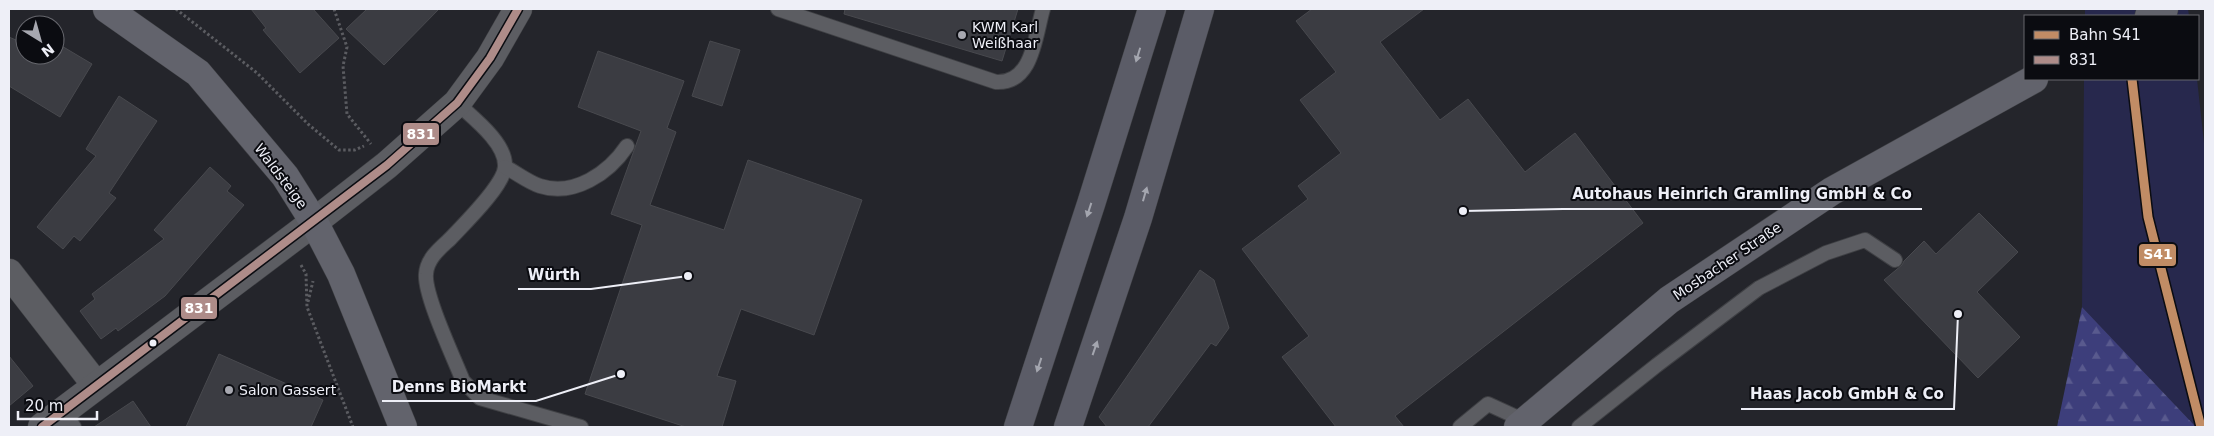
<svg xmlns="http://www.w3.org/2000/svg" width="2214" height="436" font-family="'DejaVu Sans',sans-serif">
  <defs>
    <pattern id="forest-firs" width="22" height="20" patternUnits="userSpaceOnUse" patternTransform="scale(1.25)"><rect width="22" height="20" fill="#3d3e7b"/><path d="M5 1l3.5 6h-7zM16 11l3.5 6h-7z" fill="#595a8e"/></pattern>
  </defs>
  <rect width="100%" height="100%" fill="#24252b"/>
  <g fill="#27284d">
    <polygon points="2085,9 2188,9 2189,16 2085,16"/>
    <polygon points="2084,79 2197,79 2205,152 2205,427 2196,427 2082,307"/>
  </g>
  <polygon fill="url(#forest-firs)" points="2082,307 2196,427 2057,427"/>
  <g fill="#3b3c42" stroke="#48494e">
    <polygon points="251,9 313,9 339,38 300,73 263,30 266,28"/>
    <polygon points="367,9 439,9 384,65 346,29"/>
    <polygon points="845,9 1018,9 1002,61 844,14"/>
    <polygon points="1312,9 1424,9 1380,42 1440,120 1468,99 1525,172 1575,133 1643,223 1395,416 1404,427 1336,427 1282,357 1309,336 1242,249 1308,199 1298,186 1341,153 1300,100 1336,72 1296,21"/>
    <polygon points="9,37 25,44 25,55 55,56 55,42 92,64 60,117 9,86"/>
    <polygon points="710,41 740,50 722,106 692,96"/>
    <polygon points="598,51 684,81 667,128 676,132 650,205 724,230 748,160 862,200 814,335 741,309 717,376 736,381 722,427 686,427 585,394 642,225 611,214 641,131 578,107"/>
    <polygon points="119,96 157,121 109,193 116,198 80,241 74,236 63,249 37,227 96,156 86,149"/>
    <polygon points="210,167 231,186 227,191 244,205 165,296 118,331 116,328 101,339 80,311 95,299 92,294 164,239 154,230"/>
    <polygon points="1979,213 2018,252 1977,292 2020,337 1978,378 1884,280 1902,265 1904,261 1924,241 1936,254"/>
    <polygon points="1200,270 1214,280 1229,328 1216,346 1211,343 1148,427 1107,427 1099,417"/>
    <polygon points="219,354 323,400 311,427 186,427"/>
    <polygon points="9,356 33,386 9,406"/>
    <polygon points="133,401 151,427 94,427"/>
  </g>
  <g fill="none" stroke-linecap="round" stroke-linejoin="round">
    <g stroke="#3f4044" stroke-width="16">
      <g id="lane">
        <path d="M 778,9 L 996,82 C 1033,84 1035,36 1043,9"/>
        <path d="M 457,103 C 473,118 505,142 505,165 C 506,184 462,226 449,240 C 439,249 427,259 426,274 C 424,295 454,358 463,381 L 480,398 L 581,427"/>
        <path d="M 505,167 C 517,173 528,182 540,186 C 574,197 609,173 627,146"/>
        <polyline points="62,411 74,427"/>
        <polyline points="1460,427 1488,404 1525,421"/>
        <polyline points="1579,427 1657,365 1759,288 1826,253 1865,240 1895,260"/>
      </g>
    </g>
    <g stroke="#3f4044" stroke-width="29">
      <g id="street">
        <polyline points="9,273 96,385"/>
        <polyline points="42,427 314,222 387,165 457,103 490,58 518,9"/>
      </g>
    </g>
    <g stroke="#3f4044" stroke-width="29">
      <g id="secondary">
        <polyline points="107,9 198,73 285,176 314,222 341,274 403,427"/>
        <polyline points="2149,16 2164,9"/>
        <polyline points="1518,427 1669,300 1832,191 2034,79"/>
      </g>
    </g>
    <g stroke="#3f4044" stroke-width="29">
      <g id="highway">
        <polyline points="1018,427 1091,204 1152,9"/>
        <polyline points="1068,427 1138,218 1200,9"/>
      </g>
    </g>
    <g stroke="#5b5c61" stroke-width="3" stroke-dasharray="2.5 2.5" stroke-linecap="butt">
      <polyline points="176,9 257,73 308,124 339,150 355,150 364,146"/>
      <polyline points="334,9 347,47 343,66 347,114 371,144"/>
      <polyline points="301,265 306,274 307,307 353,427"/>
      <polyline points="308,302 313,281"/>
    </g>
    <use href="#lane" stroke="#5c5d62" stroke-width="14"/>
    <use href="#street" stroke="#5c5d62" stroke-width="28"/>
    <use href="#secondary" stroke="#62636c" stroke-width="28"/>
    <use href="#highway" stroke="#5b5c67" stroke-width="28"/>
    <g stroke="#0b0c11" stroke-width="11">
      <polyline id="bus-1" points="42,427 387,165 457,103 490,58 518,9"/>
    </g>
    <use href="#bus-1" stroke="#ae8c89" stroke-width="8"/>
    <g stroke="#0b0c11" stroke-width="12">
      <polyline id="rail-1" points="2132,79 2148,217 2201,427"/>
    </g>
    <use href="#rail-1" stroke="#c18c65" stroke-width="9"/>
  </g>
  <defs><path id="oneway-solid" d="M-6-.8H1V-3.2L6.5 0L1 3.2V.8H-6Z" transform="scale(1.25)"/></defs>
  <g fill="#a4a6af">
    <use href="#oneway-solid" transform="translate(1138 55) rotate(107)"/>
    <use href="#oneway-solid" transform="translate(1145 194) rotate(-74)"/>
    <use href="#oneway-solid" transform="translate(1089 210) rotate(108)"/>
    <use href="#oneway-solid" transform="translate(1095 348) rotate(-71)"/>
    <use href="#oneway-solid" transform="translate(1039 365) rotate(108)"/>
  </g>
  <g fill="#a7a8b0" stroke="#0b0c11" stroke-width="2">
    <circle cx="962" cy="35" r="5"/>
    <circle cx="229" cy="390" r="5"/>
  </g>
  <circle fill="#eeeff7" stroke="#0b0c11" stroke-width="2" cx="153" cy="343" r="4.5"/>
  <g text-anchor="middle" dominant-baseline="central" stroke-width="4" stroke-linejoin="round" paint-order="stroke">
    <g font-size="14" fill="#eeeff7" stroke="#0b0c11" text-anchor="start">
      <text x="972" y="27">KWM Karl<tspan x="972" dy="16">Weißhaar</tspan></text>
      <text x="239" y="390">Salon Gassert</text>
    </g>
    <g font-size="14" fill="#eeeff7" stroke="#0b0c11">
      <text transform="translate(281 176) rotate(53)">Waldsteige</text>
      <text transform="translate(1727 261) rotate(-34)">Mosbacher Straße</text>
    </g>
  </g>
  <path fill="none" stroke="#eeeff7" stroke-width="2" d="M1463 211L1563 209H1922M688 276L591 289H518M621 374L536 401H382M1958 314L1954 409H1741"/>
  <g fill="#eeeff7" stroke="#0b0c11" stroke-width="2">
    <circle cx="1463" cy="211" r="5"/>
    <circle cx="688" cy="276" r="5"/>
    <circle cx="621" cy="374" r="5"/>
    <circle cx="1958" cy="314" r="5"/>
  </g>
  <g font-size="15" text-anchor="middle" font-weight="bold" fill="#eeeff7" stroke="#0b0c11" stroke-width="4" stroke-linejoin="round" paint-order="stroke">
    <text x="1742" y="199">Autohaus Heinrich Gramling GmbH &amp; Co</text>
    <text x="554" y="280">Würth</text>
    <text x="459" y="392">Denns BioMarkt</text>
    <text x="1847" y="399">Haas Jacob GmbH &amp; Co</text>
  </g>
  <g stroke="#0b0c11" stroke-width="2">
    <rect x="402" y="122" width="38" height="24" rx="5" fill="#ae8c89"/>
    <rect x="2138" y="243" width="39" height="24" rx="5" fill="#c18c65"/>
    <rect x="180" y="296" width="38" height="24" rx="5" fill="#ae8c89"/>
  </g>
  <g font-size="14" text-anchor="middle" font-weight="bold" fill="#fff">
    <text x="421" y="139">831</text>
    <text x="2158" y="259">S41</text>
    <text x="199" y="313">831</text>
  </g>
  <rect width="2214" height="436" fill="none" stroke="#eeeff7" stroke-width="20"/>
  <rect x="2024" y="15" width="175" height="65" fill="#0b0c11" stroke="#66676d"/>
  <rect x="2034" y="31" width="25" height="8" fill="#c18c65" stroke="#66676d"/>
  <text x="2069" y="40" font-size="15" fill="#eeeff7">Bahn S41</text>
  <rect x="2034" y="56" width="25" height="8" fill="#ae8c89" stroke="#66676d"/>
  <text x="2069" y="65" font-size="15" fill="#eeeff7">831</text>
  <g transform="translate(40 40) rotate(143)"><circle r="24" fill="#0b0c11" stroke="#66676d"/>
  <path d="M0-4L9 19L0 12L-9 19Z" fill="#a7a8b0"/>
  <text y="-8" font-size="14" font-weight="bold" text-anchor="middle" fill="#eeeff7">N</text>
  </g>
  <path d="M18 411v8h79v-8" fill="none" stroke="#eeeff7" stroke-width="2.5"/>
  <text x="25" y="411" font-size="15" fill="#eeeff7" stroke="#0b0c11" stroke-width="4" paint-order="stroke">20 m</text>
</svg>
